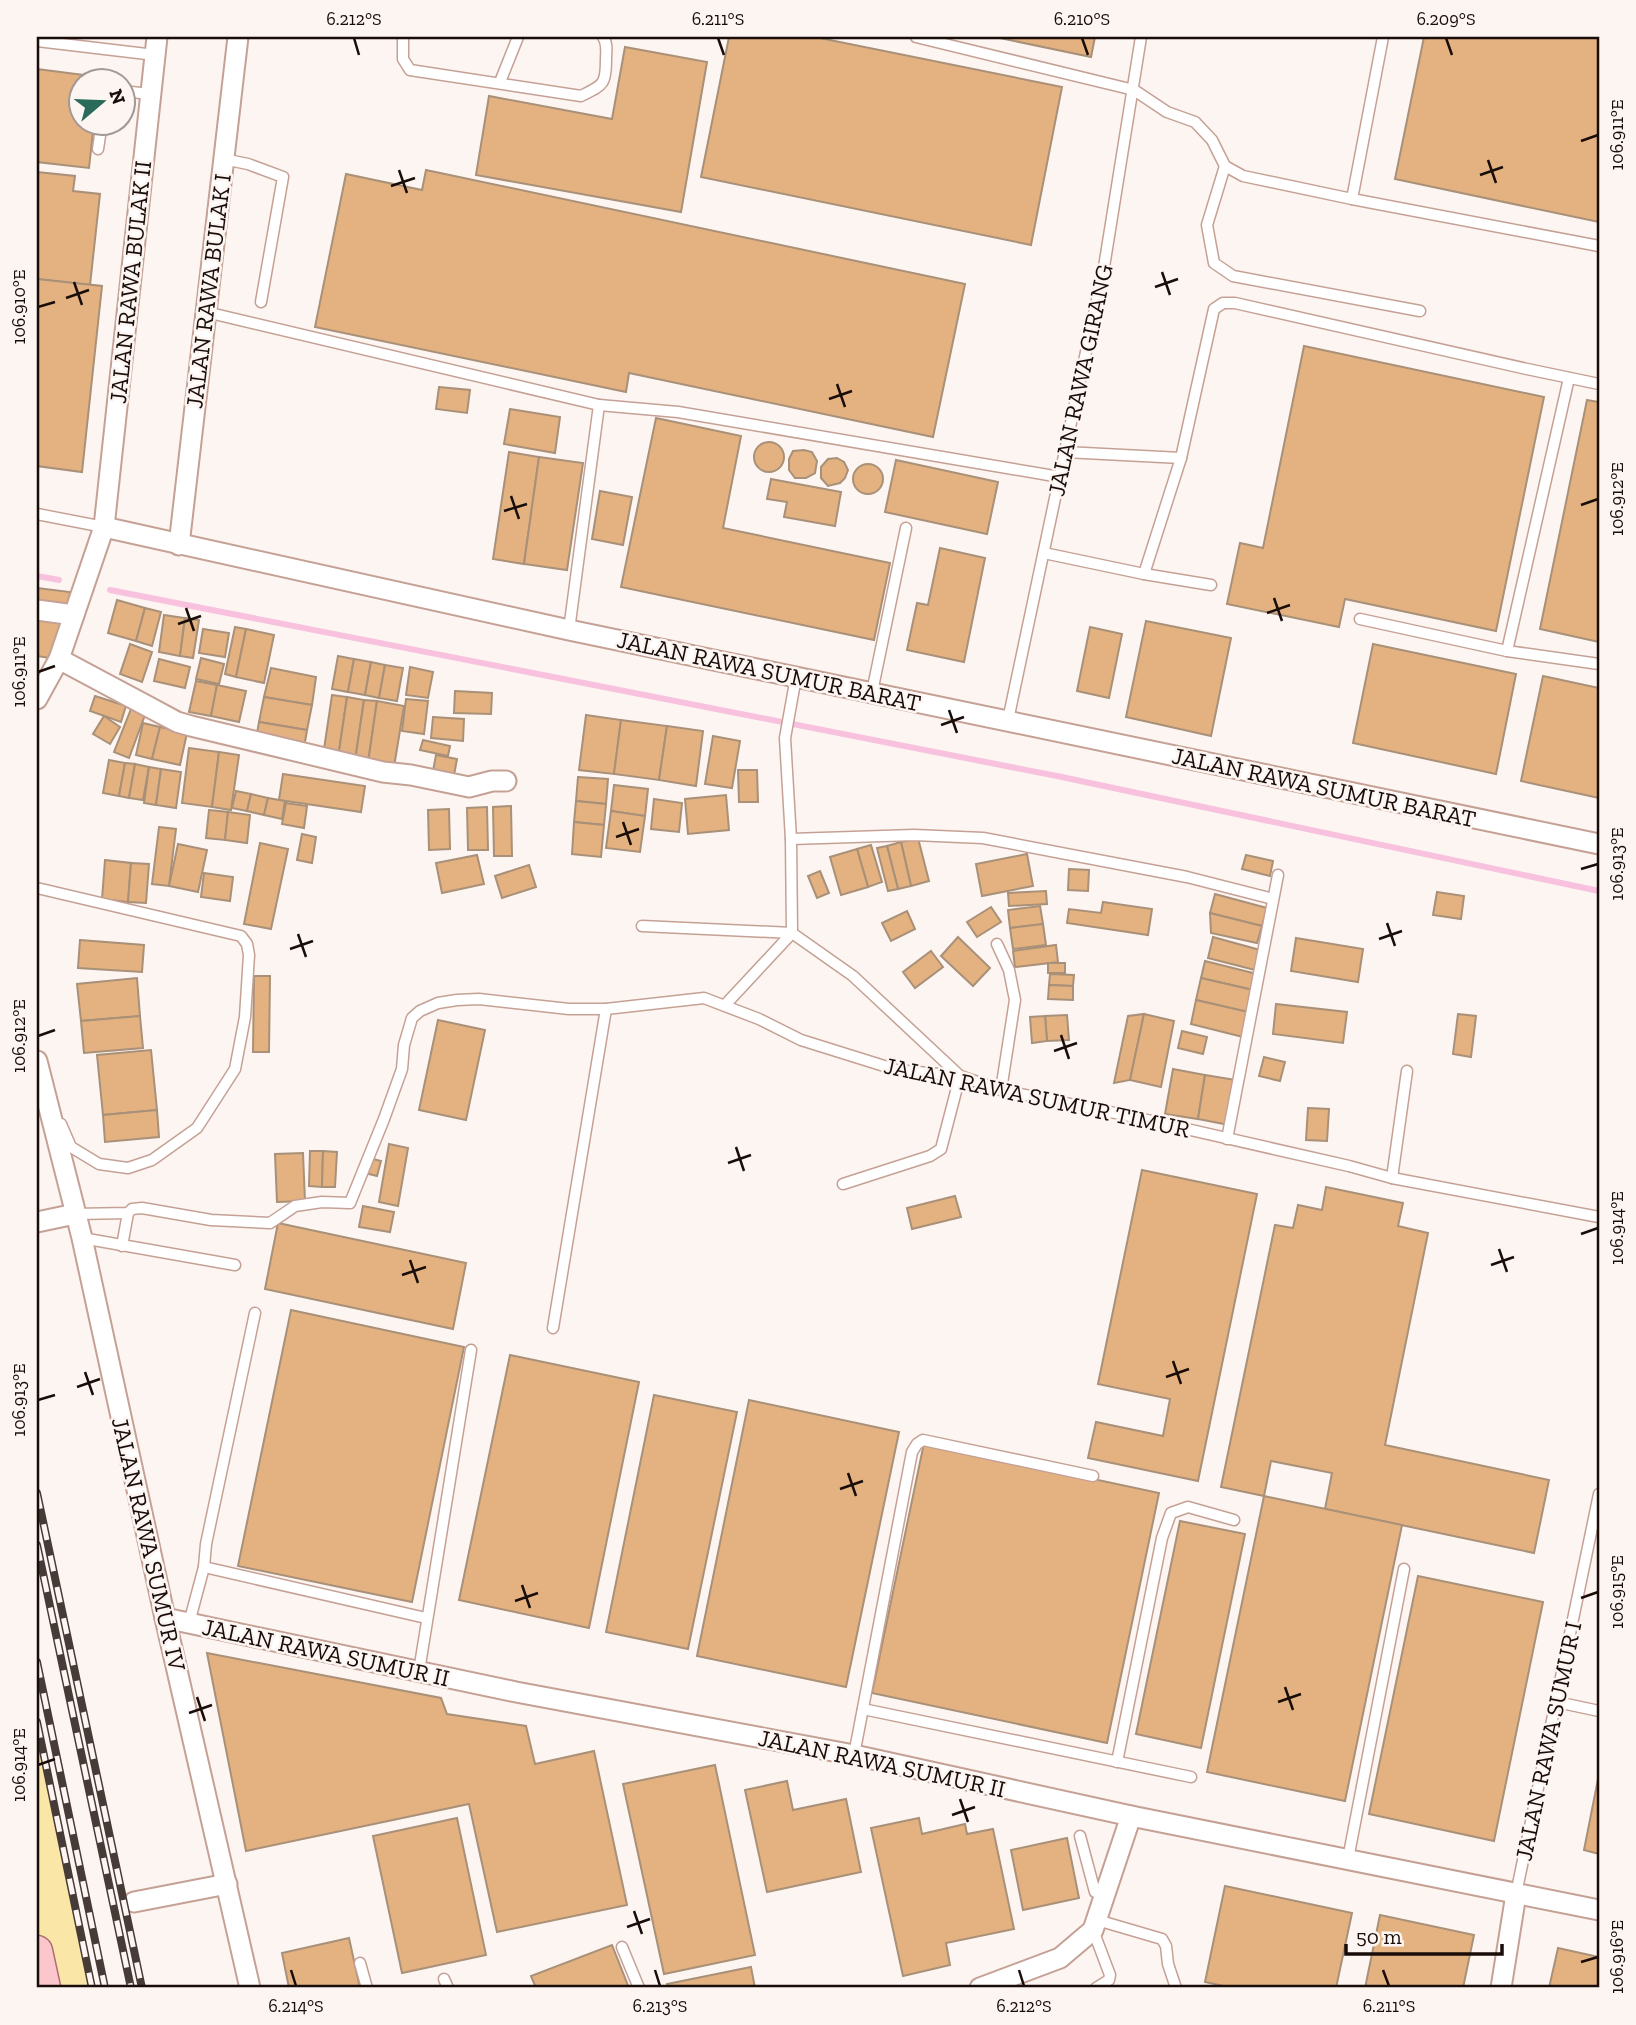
<svg xmlns="http://www.w3.org/2000/svg" width="1636" height="2025" font-family="'Zilla Slab',serif">
  <rect width="100%" height="100%" fill="#fdf5f2"/>
  <polygon fill="#fae6a6" points="37,1722 92,1988 45,1988 37,1951"/>
  <g fill="none" stroke-linecap="round" stroke-linejoin="round">
    <g stroke="#f8c2de" stroke-width="6">
      <polyline points="37,576 59,580"/>
      <polyline points="110,590 1057,776 1599,891"/>
    </g>
  </g>
  <g fill="#e4b280" stroke="#a99078" stroke-width="2">
    <polygon points="729,37 815,37 1062,87 1031,245 701,177"/>
    <polygon points="995,37 1095,37 1091,57"/>
    <polygon points="1424,37 1599,37 1599,222 1395,179"/>
    <polygon points="625,47 707,62 681,212 476,175 489,96 612,119"/>
    <polygon points="37,69 100,77 99,80 80,80 80,122 94,122 89,168 37,162"/>
    <polygon points="426,170 965,284 933,437 629,373 626,392 315,327 346,174 422,190"/>
    <polygon points="37,172 75,176 73,191 100,194 90,285 37,279"/>
    <polygon points="37,279 102,286 82,472 37,466"/>
    <polygon points="1304,346 1544,397 1496,631 1345,599 1339,627 1227,604 1240,543 1263,548"/>
    <polygon points="439,387 470,390 467,413 436,409"/>
    <polygon points="1587,400 1599,402 1599,642 1540,629"/>
    <polygon points="510,409 560,417 555,453 504,444"/>
    <polygon points="656,418 741,436 723,528 890,563 874,640 621,587"/>
    <circle cx="769" cy="457" r="15"/>
    <polygon points="804,450 812,452 817,461 815,473 806,478 795,478 789,470 789,459 793,451"/>
    <polygon points="509,452 539,457 524,564 493,559"/>
    <polygon points="539,457 583,463 567,570 524,564"/>
    <polygon points="837,458 844,462 848,470 845,478 840,483 828,486 821,478 821,467 828,459"/>
    <polygon points="896,460 998,482 987,534 885,512"/>
    <circle cx="868" cy="479" r="15"/>
    <polygon points="771,479 841,492 835,526 784,517 787,502 767,499"/>
    <polygon points="600,491 632,497 623,545 592,539"/>
    <polygon points="940,548 985,558 964,662 907,650 917,603 928,605"/>
    <polygon points="37,588 70,592 68,609 37,605"/>
    <polygon points="117,600 145,608 136,641 108,633"/>
    <polygon points="145,608 161,612 152,646 136,641"/>
    <polygon points="164,615 185,618 180,656 159,652"/>
    <polygon points="185,618 199,620 193,658 180,656"/>
    <polygon points="37,619 61,622 56,659 37,656"/>
    <polygon points="1146,621 1231,638 1211,736 1126,717"/>
    <polygon points="235,627 246,629 236,677 225,674"/>
    <polygon points="1090,627 1122,634 1109,698 1077,691"/>
    <polygon points="203,629 229,633 225,657 199,653"/>
    <polygon points="246,629 274,635 264,683 236,677"/>
    <polygon points="130,644 152,652 142,682 120,674"/>
    <polygon points="1373,644 1516,674 1496,774 1353,743"/>
    <polygon points="338,656 354,659 348,692 332,689"/>
    <polygon points="201,658 224,664 219,684 196,679"/>
    <polygon points="159,659 190,667 185,688 154,681"/>
    <polygon points="354,659 371,662 365,695 348,692"/>
    <polygon points="371,662 385,665 379,698 365,695"/>
    <polygon points="385,665 403,668 397,701 379,698"/>
    <polygon points="410,667 433,672 428,698 406,695"/>
    <polygon points="271,668 316,677 312,705 264,697"/>
    <polygon points="1543,676 1599,688 1599,798 1521,781"/>
    <polygon points="196,681 217,685 211,716 189,712"/>
    <polygon points="217,685 246,691 239,722 211,716"/>
    <polygon points="455,691 492,693 491,714 454,713"/>
    <polygon points="332,695 347,697 338,758 323,756"/>
    <polygon points="95,696 126,706 121,722 90,711"/>
    <polygon points="264,697 312,705 307,730 259,722"/>
    <polygon points="347,697 364,700 355,761 338,758"/>
    <polygon points="406,699 428,701 424,734 402,731"/>
    <polygon points="364,700 377,701 368,763 355,761"/>
    <polygon points="377,701 404,706 394,767 368,763"/>
    <polygon points="131,709 145,715 129,758 114,752"/>
    <polygon points="586,715 621,720 614,774 579,770"/>
    <polygon points="104,716 120,727 110,744 93,734"/>
    <polygon points="433,717 464,719 463,741 431,738"/>
    <polygon points="621,720 667,726 659,780 614,774"/>
    <polygon points="259,722 307,730 304,748 256,739"/>
    <polygon points="143,723 160,727 152,759 136,755"/>
    <polygon points="667,726 703,731 696,786 659,780"/>
    <polygon points="160,727 187,733 180,765 152,759"/>
    <polygon points="713,736 740,741 732,788 705,784"/>
    <polygon points="423,740 450,746 448,756 420,750"/>
    <polygon points="189,748 219,752 212,807 182,803"/>
    <polygon points="219,752 239,755 231,810 212,807"/>
    <polygon points="436,755 457,759 454,775 433,771"/>
    <polygon points="109,760 125,763 119,796 103,793"/>
    <polygon points="125,763 135,764 129,798 119,796"/>
    <polygon points="135,764 149,767 143,800 129,798"/>
    <polygon points="149,767 161,769 156,805 144,803"/>
    <polygon points="161,769 181,772 176,808 156,805"/>
    <polygon points="738,770 757,770 758,802 739,802"/>
    <polygon points="283,774 365,786 361,812 279,800"/>
    <polygon points="578,777 608,779 606,804 576,801"/>
    <polygon points="614,785 648,789 645,816 611,811"/>
    <polygon points="236,791 251,794 247,811 232,808"/>
    <polygon points="251,794 268,798 264,815 247,811"/>
    <polygon points="726,795 729,830 688,834 685,799"/>
    <polygon points="268,798 285,801 282,819 264,815"/>
    <polygon points="654,799 682,803 679,832 651,829"/>
    <polygon points="576,801 606,804 604,825 574,822"/>
    <polygon points="286,803 307,806 304,828 282,824"/>
    <polygon points="511,806 512,856 494,856 493,807"/>
    <polygon points="487,807 488,850 468,850 467,808"/>
    <polygon points="449,809 450,849 429,850 428,810"/>
    <polygon points="209,810 228,812 225,840 206,838"/>
    <polygon points="611,811 645,816 640,852 606,848"/>
    <polygon points="228,812 250,815 247,843 225,840"/>
    <polygon points="574,822 604,825 601,857 572,854"/>
    <polygon points="159,827 176,829 169,886 152,884"/>
    <polygon points="302,834 316,837 312,863 297,860"/>
    <polygon points="918,838 929,881 911,886 901,842"/>
    <polygon points="901,842 911,886 898,889 887,846"/>
    <polygon points="260,843 288,849 271,929 244,924"/>
    <polygon points="178,844 207,850 198,892 169,886"/>
    <polygon points="871,845 882,882 868,887 857,849"/>
    <polygon points="887,846 898,889 888,891 877,848"/>
    <polygon points="857,849 868,887 841,895 830,857"/>
    <polygon points="1027,854 1033,886 982,896 976,864"/>
    <polygon points="477,855 484,884 442,893 436,863"/>
    <polygon points="1246,855 1273,861 1270,876 1242,869"/>
    <polygon points="105,860 131,863 128,902 102,899"/>
    <polygon points="131,863 149,864 146,903 128,902"/>
    <polygon points="529,865 536,887 502,898 495,876"/>
    <polygon points="1069,869 1089,870 1088,891 1068,890"/>
    <polygon points="820,871 829,893 817,898 808,876"/>
    <polygon points="204,873 233,877 230,901 201,897"/>
    <polygon points="1046,891 1047,904 1009,906 1008,893"/>
    <polygon points="1437,892 1464,896 1461,919 1433,915"/>
    <polygon points="1215,894 1267,908 1262,926 1210,913"/>
    <polygon points="1103,902 1152,909 1148,935 1067,923 1069,909 1101,913"/>
    <polygon points="1040,906 1043,924 1010,928 1008,910"/>
    <polygon points="991,907 1001,922 977,937 967,922"/>
    <polygon points="907,911 915,929 891,941 882,923"/>
    <polygon points="1210,913 1262,926 1257,943 1211,933"/>
    <polygon points="1043,924 1046,945 1013,949 1010,928"/>
    <polygon points="958,937 990,968 973,986 941,956"/>
    <polygon points="1213,937 1260,950 1255,970 1208,958"/>
    <polygon points="1296,938 1363,949 1358,982 1291,971"/>
    <polygon points="80,940 144,945 142,972 78,968"/>
    <polygon points="1056,945 1058,962 1015,967 1013,951"/>
    <polygon points="931,951 943,967 915,988 903,972"/>
    <polygon points="1205,961 1257,974 1253,990 1201,978"/>
    <rect x="1048" y="963" width="17" height="10"/>
    <polygon points="1050,974 1074,975 1073,986 1049,985"/>
    <polygon points="254,976 270,976 269,1052 253,1052"/>
    <polygon points="137,978 140,1016 81,1021 77,984"/>
    <polygon points="1201,978 1253,990 1248,1012 1196,1000"/>
    <polygon points="1049,985 1073,986 1073,1000 1048,999"/>
    <polygon points="1196,1000 1248,1012 1243,1037 1191,1024"/>
    <polygon points="1276,1004 1347,1012 1343,1043 1273,1034"/>
    <polygon points="1144,1014 1130,1080 1114,1083 1128,1016"/>
    <polygon points="1144,1014 1174,1021 1161,1087 1130,1080"/>
    <polygon points="1458,1014 1476,1016 1471,1057 1453,1054"/>
    <polygon points="1067,1015 1069,1040 1047,1041 1045,1016"/>
    <polygon points="140,1016 143,1048 84,1053 81,1021"/>
    <polygon points="1045,1016 1047,1041 1032,1043 1030,1017"/>
    <polygon points="438,1020 485,1030 466,1120 419,1110"/>
    <polygon points="1182,1031 1207,1037 1203,1054 1178,1048"/>
    <polygon points="151,1050 157,1110 103,1115 97,1055"/>
    <polygon points="1264,1057 1285,1062 1280,1081 1259,1076"/>
    <polygon points="1173,1069 1205,1075 1198,1119 1165,1114"/>
    <polygon points="1205,1075 1236,1080 1229,1125 1198,1119"/>
    <polygon points="1308,1108 1329,1109 1327,1141 1306,1140"/>
    <polygon points="157,1110 159,1137 105,1142 103,1115"/>
    <polygon points="389,1144 408,1148 398,1206 379,1202"/>
    <polygon points="310,1151 323,1151 322,1187 309,1186"/>
    <polygon points="323,1151 337,1152 335,1187 322,1187"/>
    <polygon points="303,1153 305,1201 277,1202 275,1154"/>
    <polygon points="369,1158 381,1161 377,1176 365,1173"/>
    <polygon points="1142,1170 1257,1194 1198,1481 1088,1458 1096,1422 1163,1436 1170,1399 1098,1384"/>
    <polygon points="1326,1187 1403,1203 1398,1226 1428,1233 1385,1445 1549,1480 1534,1553 1325,1509 1332,1473 1271,1461 1264,1496 1221,1487 1275,1225 1293,1228 1298,1205 1322,1210"/>
    <polygon points="955,1196 961,1217 912,1229 907,1208"/>
    <polygon points="363,1206 394,1212 390,1232 359,1227"/>
    <polygon points="278,1223 466,1263 453,1329 265,1289"/>
    <polygon points="291,1310 464,1347 412,1602 238,1566"/>
    <polygon points="510,1355 639,1382 589,1628 459,1600"/>
    <polygon points="654,1395 737,1412 688,1649 606,1632"/>
    <polygon points="749,1400 899,1432 846,1687 697,1656"/>
    <polygon points="924,1443 1159,1493 1107,1743 872,1693"/>
    <polygon points="1264,1496 1402,1525 1345,1801 1207,1772"/>
    <polygon points="1180,1521 1245,1534 1201,1748 1136,1734"/>
    <polygon points="1418,1576 1543,1602 1494,1841 1369,1814"/>
    <polygon points="207,1653 441,1698 447,1714 526,1726 535,1764 594,1751 627,1905 497,1932 469,1804 246,1851"/>
    <polygon points="715,1765 755,1955 664,1974 623,1784"/>
    <polygon points="1599,1774 1599,1854 1584,1850"/>
    <polygon points="787,1781 793,1810 846,1799 861,1872 767,1892 745,1790"/>
    <polygon points="457,1818 486,1955 402,1973 373,1836"/>
    <polygon points="919,1818 922,1834 965,1824 967,1834 993,1829 1014,1929 946,1943 950,1965 903,1976 871,1828"/>
    <polygon points="1067,1838 1079,1898 1023,1910 1011,1850"/>
    <polygon points="1225,1886 1352,1913 1336,1988 1233,1988 1205,1982"/>
    <polygon points="1380,1915 1474,1935 1463,1988 1365,1988"/>
    <polygon points="349,1938 360,1988 289,1988 282,1953"/>
    <polygon points="612,1945 629,1988 536,1988 531,1976"/>
    <polygon points="1558,1948 1599,1957 1599,1988 1549,1988"/>
    <polygon points="751,1967 755,1988 668,1988 667,1984"/>
  </g>
  <g fill="none" stroke-linecap="round" stroke-linejoin="round">
    <g stroke="#c5a195" stroke-width="13">
      <g id="service">
        <path d="M 403,37 L 403,59 L 410,70 L 581,96 C 603,85 606,85 606,60 C 606,51 608,44 603,37"/>
        <polyline points="916,37 1134,90 1167,112 1195,122 1212,140 1225,166 1243,176 1352,199 1383,37"/>
        <polyline points="37,41 155,55"/>
        <polyline points="500,82 518,37"/>
        <polyline points="122,91 150,94"/>
        <polyline points="98,149 102,122"/>
        <polyline points="223,159 248,164 283,177 261,302"/>
        <polyline points="1225,166 1207,225 1214,263 1233,276 1420,311"/>
        <polyline points="1352,199 1599,246"/>
        <polyline points="206,312 599,405 678,412 1060,477"/>
        <polyline points="1065,452 1181,458 1214,309 1223,303 1235,303 1527,369 1599,384"/>
        <polyline points="37,514 104,527"/>
        <polyline points="1044,553 1144,574 1211,585"/>
        <polyline points="1144,574 1181,458"/>
        <polyline points="1360,619 1507,651 1599,664"/>
        <polyline points="569,630 599,405"/>
        <polyline points="1507,651 1569,378"/>
        <polyline points="796,677 785,738 791,839 792,933 853,976 960,1076 941,1149 930,1156 843,1184"/>
        <polyline points="872,692 906,528"/>
        <polyline points="1008,720 1104,267 1141,37"/>
        <polyline points="791,839 914,835 983,838 1187,877 1273,899"/>
        <polyline points="37,888 241,936 247,944 249,955 245,1017 235,1069 197,1128 152,1160 128,1168 99,1164 71,1147 61,1124"/>
        <polyline points="642,926 792,933 725,1005"/>
        <polyline points="997,944 1009,970 1015,1000 1001,1090"/>
        <polyline points="1227,1139 1278,875"/>
        <polyline points="1392,1178 1407,1071"/>
        <polyline points="75,1214 128,1213 132,1209 142,1208 211,1220 270,1223 295,1206 322,1202 350,1203 384,1119 402,1069 404,1045 412,1018 420,1011 438,1003 457,1000 479,999 569,1009 606,1009 704,998 759,1019 801,1040 897,1070 960,1076 1001,1090 1125,1115 1349,1166 1392,1178 1599,1217"/>
        <polyline points="82,1238 235,1265"/>
        <polyline points="122,1246 128,1213"/>
        <polyline points="255,1313 206,1544 204,1567 426,1618"/>
        <polyline points="553,1328 606,1009"/>
        <polyline points="189,1623 204,1567"/>
        <polyline points="419,1671 471,1350"/>
        <polyline points="1557,1702 1599,1711"/>
        <polyline points="863,1709 1191,1777"/>
        <polyline points="854,1755 912,1452 917,1444 923,1440 1093,1476"/>
        <polyline points="1117,1762 1162,1538 1171,1513 1188,1507 1234,1520"/>
        <polyline points="1080,1836 1095,1892 1105,1895"/>
        <polyline points="1348,1859 1404,1569"/>
        <polyline points="1516,1894 1599,1494"/>
        <polyline points="1097,1920 1162,1939 1166,1946 1168,1964 1176,1988"/>
        <polyline points="1093,1930 1110,1975 1109,1980 1096,1988"/>
        <polyline points="622,1947 639,1988"/>
        <polyline points="360,1963 367,1988"/>
        <polyline points="444,1979 448,1988"/>
      </g>
    </g>
    <g stroke="#c5a195" stroke-width="23">
      <g id="minor">
        <polyline points="104,527 569,630 1599,844"/>
        <polyline points="179,545 238,37"/>
        <polyline points="37,610 74,615"/>
        <polyline points="59,659 149,707 177,722 191,726 383,772 411,775 469,787 492,781 506,781"/>
        <polyline points="37,699 59,659 104,527 157,37"/>
        <polyline points="37,1061 82,1238 165,1618 250,1988"/>
        <polyline points="37,1222 75,1214"/>
        <polyline points="165,1618 516,1692 854,1755 1131,1816 1599,1910"/>
        <polyline points="134,1902 227,1884"/>
        <polyline points="980,1988 1060,1958 1093,1930 1131,1816"/>
        <polyline points="1501,1988 1516,1894"/>
      </g>
    </g>
    <g stroke="#aa6d72" stroke-width="33">
      <polyline id="primary" points="37,1951 45,1988"/>
    </g>
    <use href="#service" stroke="#fff" stroke-width="10"/>
    <use href="#minor" stroke="#fff" stroke-width="19"/>
    <use href="#primary" stroke="#fbc7cc" stroke-width="30"/>
    <g stroke="#473b38" stroke-width="8">
      <g id="rail">
        <polyline points="37,1493 142,1988"/>
        <polyline points="37,1545 131,1988"/>
        <polyline points="37,1662 105,1988"/>
        <polyline points="37,1722 92,1988"/>
      </g>
    </g>
    <use href="#rail" stroke="#fdf5f2" stroke-width="5" stroke-dasharray="16" stroke-linecap="butt"/>
  </g>
  <path fill="none" stroke="#190d09" stroke-width="2.5" d="M 354,38 L 359,55M 718,38 L 724,55M 1082,38 L 1088,55M 1446,38 L 1452,55M 1581,141 L 1598,135M 1488,160 L 1496,183M 399,170 L 407,193M 1480,175 L 1503,167M 391,186 L 415,178M 1162,272 L 1170,295M 74,282 L 82,305M 1155,287 L 1178,279M 66,298 L 89,290M 38,307 L 55,302M 837,384 L 845,407M 829,399 L 852,391M 511,496 L 519,519M 1581,505 L 1598,499M 504,511 L 527,504M 1274,598 L 1282,621M 186,608 L 194,631M 1267,613 L 1290,605M 178,624 L 201,616M 38,672 L 55,666M 949,710 L 957,733M 941,725 L 964,717M 623,822 L 631,845M 616,837 L 639,829M 1581,869 L 1598,864M 1387,923 L 1395,946M 298,934 L 306,957M 1379,939 L 1402,931M 290,949 L 313,941M 1061,1035 L 1069,1059M 38,1036 L 55,1030M 1054,1051 L 1077,1043M 736,1147 L 744,1171M 728,1163 L 751,1155M 1581,1234 L 1598,1228M 1499,1249 L 1507,1272M 410,1260 L 418,1283M 1491,1265 L 1514,1257M 402,1275 L 426,1267M 1173,1361 L 1181,1384M 85,1372 L 93,1395M 1166,1377 L 1189,1369M 77,1387 L 100,1379M 38,1400 L 55,1395M 848,1473 L 856,1496M 840,1489 L 863,1481M 522,1585 L 530,1608M 1581,1598 L 1598,1592M 515,1601 L 538,1593M 1285,1687 L 1293,1710M 197,1697 L 205,1721M 1278,1702 L 1301,1694M 189,1713 L 212,1705M 38,1765 L 55,1759M 960,1799 L 968,1822M 952,1815 L 975,1807M 634,1911 L 642,1934M 627,1927 L 650,1919M 1581,1962 L 1598,1957M 291,1970 L 296,1986M 655,1970 L 660,1986M 1019,1970 L 1024,1986M 1383,1970 L 1389,1986"/>
  <g text-anchor="middle" dominant-baseline="central" stroke-width="5" stroke-linejoin="round" paint-order="stroke">
    <g font-size="24" fill="#190d09" stroke="#fdf5f2">
      <text transform="translate(130 282) rotate(-84)">JALAN RAWA BULAK II</text>
      <text transform="translate(208 291) rotate(-83)">JALAN RAWA BULAK I</text>
      <text transform="translate(1080 380) rotate(-78)">JALAN RAWA GIRANG</text>
      <text transform="translate(769 671) rotate(12)">JALAN RAWA SUMUR BARAT</text>
      <text transform="translate(1324 787) rotate(12)">JALAN RAWA SUMUR BARAT</text>
      <text transform="translate(1037 1097) rotate(12)">JALAN RAWA SUMUR TIMUR</text>
      <text transform="translate(149 1544) rotate(77)">JALAN RAWA SUMUR IV</text>
      <text transform="translate(326 1652) rotate(12)">JALAN RAWA SUMUR II</text>
      <text transform="translate(1548 1741) rotate(-78)">JALAN RAWA SUMUR I</text>
      <text transform="translate(882 1763) rotate(12)">JALAN RAWA SUMUR II</text>
    </g>
  </g>
  <rect width="1636" height="2025" fill="none" stroke="#fdf5f2" stroke-width="77"/>
  <g transform="translate(102 102) rotate(71)"><circle r="33" fill="#fdf5f2" stroke="#a29895" stroke-width="2"/>
  <path d="M0-5L12 26L0 18L-12 26Z" fill="#2a6a58"/>
  <text y="-10" font-size="19" font-weight="bold" text-anchor="middle" fill="#190d09">N</text>
  </g>
  <path d="M1346 1944v10h156v-10" fill="none" stroke="#190d09" stroke-width="3.5"/>
  <text x="1356" y="1944" font-size="21" fill="#190d09" stroke="#fdf5f2" stroke-width="5" paint-order="stroke">50 m</text>
  <rect x="38" y="38" width="1560" height="1948" fill="none" stroke="#190d09" stroke-width="2.5"/>
  <g font-size="18" text-anchor="middle" fill="#190d09">
    <text x="354" y="25">6.212°S</text>
    <text x="718" y="25">6.211°S</text>
    <text x="1082" y="25">6.210°S</text>
    <text x="1446" y="25">6.209°S</text>
    <text transform="translate(1617 135) rotate(-90)" y="6">106.911°E</text>
    <text transform="translate(19 307) rotate(-90)" y="6">106.910°E</text>
    <text transform="translate(1617 499) rotate(-90)" y="6">106.912°E</text>
    <text transform="translate(19 672) rotate(-90)" y="6">106.911°E</text>
    <text transform="translate(1617 864) rotate(-90)" y="6">106.913°E</text>
    <text transform="translate(19 1036) rotate(-90)" y="6">106.912°E</text>
    <text transform="translate(1617 1228) rotate(-90)" y="6">106.914°E</text>
    <text transform="translate(19 1400) rotate(-90)" y="6">106.913°E</text>
    <text transform="translate(1617 1592) rotate(-90)" y="6">106.915°E</text>
    <text transform="translate(19 1765) rotate(-90)" y="6">106.914°E</text>
    <text transform="translate(1617 1957) rotate(-90)" y="6">106.916°E</text>
    <text x="296" y="2012">6.214°S</text>
    <text x="660" y="2012">6.213°S</text>
    <text x="1024" y="2012">6.212°S</text>
    <text x="1389" y="2012">6.211°S</text>
  </g>
</svg>
